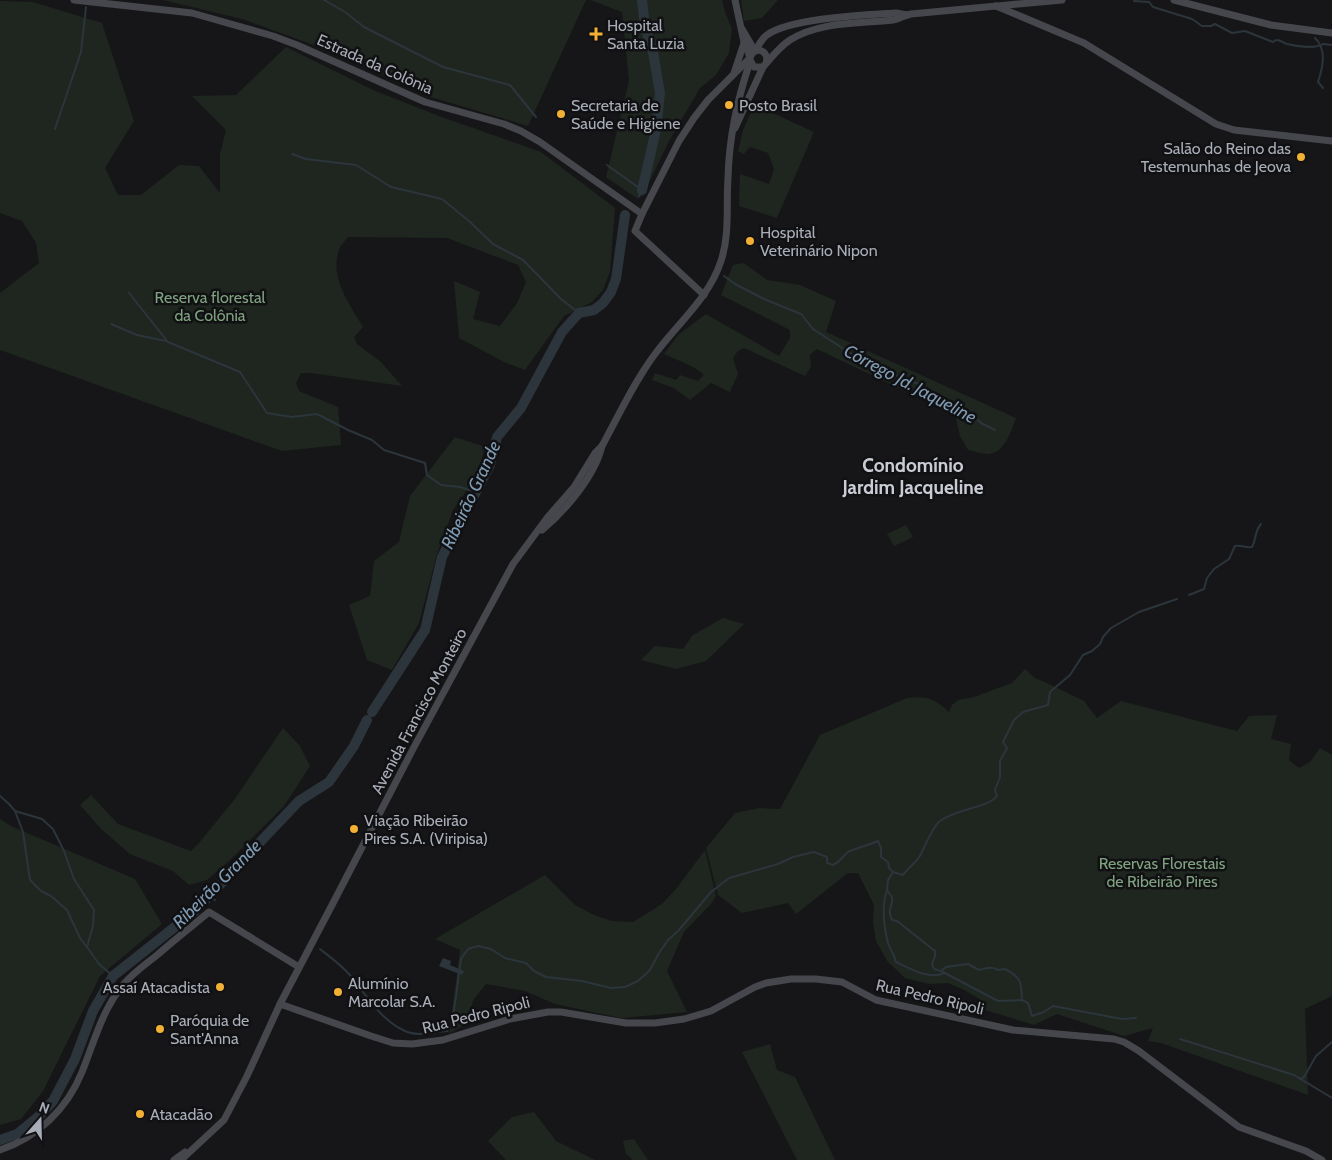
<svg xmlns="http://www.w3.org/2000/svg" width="1332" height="1160" font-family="Cabin,sans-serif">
  <rect width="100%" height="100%" fill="#161618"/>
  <g fill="#1e261f">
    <polygon points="163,0 586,0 528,126 431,97 341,55 242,19"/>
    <polygon points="590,0 722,0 725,12 732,29 729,53 716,75 700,88 669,141 643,195 638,199 606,177 629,81 622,12"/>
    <polygon points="741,0 778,0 762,18 744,21"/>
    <path d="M 0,1 L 33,2 L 102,23 L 134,121 L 105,168 L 118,195 L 141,195 L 179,165 L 199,166 L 220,193 L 220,154 L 226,130 L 192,96 L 236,95 L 286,47 L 373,90 L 439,116 L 541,152 L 615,208 L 610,272 L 603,290 L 592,302 L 564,316 L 525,370 L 504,362 L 459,338 L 454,281 L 480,292 L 473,319 L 500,326 L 517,303 L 526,282 L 518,265 L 447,238 L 348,237 C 345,241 340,246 339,250 C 329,277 350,305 363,327 L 354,337 L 357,344 L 381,362 L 402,386 L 311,373 L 301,373 L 296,383 L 299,391 L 338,407 L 341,445 L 282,451 L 0,350 L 0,293 L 39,263 L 36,243 L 22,221 L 0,213 Z"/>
    <polygon points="764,109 814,132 777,218 739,206 740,174 769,184 774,169 768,153 750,147 744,154 738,151 743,130 752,110"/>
    <path d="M 744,263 L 767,280 L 800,285 L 836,301 L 826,332 L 1016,418 C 1011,431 1005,453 988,454 C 982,454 974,451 968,450 L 960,436 L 955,415 L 817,349 L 810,355 L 811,367 L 805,376 L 744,348 L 738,351 L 733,358 L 738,374 L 730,392 L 711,383 L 690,400 L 674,388 L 652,380 L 655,373 L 676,380 L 680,375 L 698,381 L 704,375 C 694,365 678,361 664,354 L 679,334 L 706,314 L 779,356 L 790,338 L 790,330 L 721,295 L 733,265 Z"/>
    <polygon points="455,437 485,447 478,474 453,510 437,554 419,623 392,670 367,660 349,605 370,596 374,561 399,542 410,496"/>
    <polygon points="906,525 913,537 894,546 887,534"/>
    <polygon points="723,618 744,624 706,661 676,669 641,660 655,646 683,649 693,635"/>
    <path d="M 1025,669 L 1035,678 L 1047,683 L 1084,701 L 1097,718 L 1121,701 L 1237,731 L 1249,716 L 1277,715 L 1271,739 L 1291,744 L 1289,760 L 1299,768 L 1310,762 L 1320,748 L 1332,755 L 1332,996 L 1305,1009 L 1308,1095 L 1161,1043 L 1148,1041 L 1153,1028 L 1124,1036 L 1057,1014 L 1034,1025 L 985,1010 L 978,998 L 964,990 L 948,983 L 929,984 L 905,978 L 887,961 L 876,941 L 873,922 L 874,905 L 858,873 L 848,873 L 796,914 L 788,903 L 742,913 L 718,895 L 706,848 L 735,813 L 759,808 L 780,809 L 820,735 L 907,698 C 929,696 933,698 949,712 L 952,705 L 958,700 L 974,697 L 1012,683 Z"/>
    <polygon points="283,728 300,746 310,766 284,806 228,862 207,880 189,885 173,871 130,854 101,829 80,805 91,795 118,824 191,851 199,843 234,800"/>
    <polygon points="0,819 11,826 135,879 162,924 100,976 43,1091 21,1119 0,1125"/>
    <polygon points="705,850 716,896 711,904 684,932 667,971 687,1012 621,1018 555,1004 525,991 486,984 474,999 464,1025 449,1034 460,950 435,939 545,875 575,905 594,915 612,921 633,922 662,904 676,889"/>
    <polygon points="770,1044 777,1070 795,1077 835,1160 797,1160 742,1052"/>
    <polygon points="534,1112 556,1141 595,1160 506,1160 488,1141 512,1117"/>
    <polygon points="634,1139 648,1160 633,1160 626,1154 623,1141"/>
  </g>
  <polygon fill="#2c353c" points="443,958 451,961 450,965 464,971 462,975 439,966"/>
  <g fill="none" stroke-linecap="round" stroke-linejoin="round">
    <g stroke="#2c353c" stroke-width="2">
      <polyline points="324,0 345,12 364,27 443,67 510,85 536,117"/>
      <path d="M 1134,1 L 1149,2 L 1153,7 L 1192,19 L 1202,26 L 1211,26 L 1215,24 L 1232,33 L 1245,31 L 1273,42 L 1276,40 C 1281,40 1282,42 1287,44 C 1296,46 1315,49 1323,44 L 1332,45"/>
      <path d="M 1315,38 C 1327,49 1323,67 1318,82 L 1323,88"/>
      <polyline points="55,129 81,52 86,7"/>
      <polyline points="292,154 306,159 356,165 391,187 442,199 469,221 493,244 523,260 561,299 579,313"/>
      <polyline points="607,165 642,190 639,196"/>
      <polyline points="724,276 735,284 764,299 801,314 813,329 867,364 921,385 932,398 951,403 970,413 981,423 995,430"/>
      <polyline points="129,293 168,342 240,372 267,413 292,417 317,414 348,430 372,440 384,450 425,463 427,475 441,485 460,487 475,492"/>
      <polyline points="111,324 137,335 166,341"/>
      <path d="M 1189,595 L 1204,589 L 1207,578 L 1214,569 L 1229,559 L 1235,546 C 1242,545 1246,548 1252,547 C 1257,538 1254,532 1261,524"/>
      <polyline points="0,796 9,804 15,811 42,819 53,829 64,851 74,879 94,910 93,926 87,947 99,964 113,976"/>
      <polyline points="15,811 23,832 30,880 41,891 51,896 67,910 80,938 86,946"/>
      <path d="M 893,872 L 903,875 C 908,868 917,862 921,854 C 925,846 933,826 940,821 C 955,809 988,808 997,796 L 995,790 L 1000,777 L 1000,761 L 1007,748 L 1003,742 L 1014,720 L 1023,712 L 1048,705 L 1050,692 L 1070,675 L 1083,655 L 1092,651 L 1100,644 L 1103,637 L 1111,628 L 1139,612 L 1177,599"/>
      <path d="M 887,890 C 881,907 884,927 888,943 C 890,949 894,954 896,962 C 911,969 928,980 945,973"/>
      <polyline points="208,897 215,900"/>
      <path d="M 320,949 C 329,956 340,964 349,974 C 365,993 380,1020 405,1031 C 417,1037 434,1032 447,1031 L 452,1025 L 461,959 L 468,949 L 478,946 L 491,949 L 505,958 L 526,963 L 534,971 L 546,977 L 582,981 L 611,988 L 625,987 L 638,981 L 650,970 L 659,953 L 668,940 L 678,931 L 711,892 L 729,878 L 778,864 L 793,857 L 814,852 L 827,857 L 827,863 L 833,865 C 841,861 841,858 848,852 C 850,850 872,844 878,841 L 881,848 L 881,857 L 888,862 L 889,868 L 893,872 L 888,880 L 887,890 C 887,890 892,897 892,898 C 894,905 886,908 892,920 L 897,921 L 935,951 L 935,956 L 932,964 L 934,969 L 941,971 L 998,1001 L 1022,1000 L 1028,1003 L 1032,1016 L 1044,1012 L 1053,1006 L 1122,1019 L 1136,1018"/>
      <path d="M 941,971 L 946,967 L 968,964 L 979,970 C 986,968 993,966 998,970 L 1005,969 C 1022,978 1021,982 1022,1000"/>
      <polyline points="1180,1039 1294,1075 1332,1098"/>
      <polyline points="1300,1079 1304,1077 1316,1056 1332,1042"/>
    </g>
    <g stroke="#2c353c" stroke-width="10">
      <polyline points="642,190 656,130 660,93 653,52 645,27 642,0"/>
      <polyline points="372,712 425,630 442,557 490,465 497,437 521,408 562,332 579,313 594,310 603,303 611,292 616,279 625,215"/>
      <polyline points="0,1140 17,1134 39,1116 53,1101 75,1059 93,1011 113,976 195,911 299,801 329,782 354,746 367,720"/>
    </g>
    <g stroke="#45474d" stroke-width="7">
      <polyline points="74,0 192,13 273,36 297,45 425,102 504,124 521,131 540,142 642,214"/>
      <polyline points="735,0 744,42 750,57"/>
      <polyline points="1174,0 1271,25 1332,33"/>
      <polyline points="996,6 1084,43 1216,124 1234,130 1332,141"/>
      <polyline points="742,29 755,51"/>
      <path d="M 756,50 C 759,45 762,38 767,35 C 790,18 866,15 896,13 L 907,15"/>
      <path d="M 750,60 L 754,67 L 763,67 C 771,58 779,47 790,40 C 820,21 859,24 893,20 C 899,19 905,15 911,14 L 1062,0"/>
      <polyline points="734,73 744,43"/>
      <polyline points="735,128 763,67"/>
      <path d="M 704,295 L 635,231 L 642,214 L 679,141 L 694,118 L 708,100 L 749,59 L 753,52 L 759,50 C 766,52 768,57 766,63"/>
      <path d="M 542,530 C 565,511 595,476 602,446"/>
      <polyline points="280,1004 371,1036 393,1043 412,1044 443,1040 510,1019 548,1012 561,1012 626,1023 655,1023 684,1019 711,1011 755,987 766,983 791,979 816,979 842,982 876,1000 1013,1030 1114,1039 1124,1042 1139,1051 1239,1127 1306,1151 1322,1160"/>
      <path d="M 0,1150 C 38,1137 67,1109 82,1072 C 94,1042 102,1011 122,986 C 132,974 144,965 156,956 C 173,941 191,927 209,912 L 299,967"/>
      <polyline points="174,1160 185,1152"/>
      <path d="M 181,1160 L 224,1120 L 247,1076 L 280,1004 L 332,905 L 413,749 L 513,564 L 547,518 L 574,487 L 595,453 L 602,446 C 619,415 634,382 655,354 C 678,323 709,298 721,261 C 730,234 726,206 728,178 C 729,138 737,100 750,62"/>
    </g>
  </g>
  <g fill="#f2b134" stroke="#111113" stroke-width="2">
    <path d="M593.5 26.5h5v5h5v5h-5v5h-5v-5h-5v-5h5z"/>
    <circle cx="729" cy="105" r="5"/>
    <circle cx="561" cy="114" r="5"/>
    <circle cx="1301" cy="157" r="5"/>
    <circle cx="750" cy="241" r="5"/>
    <circle cx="354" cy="829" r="5"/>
    <circle cx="220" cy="987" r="5"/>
    <circle cx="338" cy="992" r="5"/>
    <circle cx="160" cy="1029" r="5"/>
    <circle cx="140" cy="1114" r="5"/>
  </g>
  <g text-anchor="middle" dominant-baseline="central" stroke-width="5" stroke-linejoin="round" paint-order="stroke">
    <g font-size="16" fill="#a8adb8" stroke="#111113" text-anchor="start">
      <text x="607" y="25">Hospital<tspan x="607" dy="18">Santa Luzia</tspan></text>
      <text x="571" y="105">Secretaria de<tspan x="571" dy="18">Saúde e Higiene</tspan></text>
      <text x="739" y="105">Posto Brasil</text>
      <text x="1291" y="148" text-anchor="end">Salão do Reino das<tspan x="1291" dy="18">Testemunhas de Jeova</tspan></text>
      <text x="760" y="232">Hospital<tspan x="760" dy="18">Veterinário Nipon</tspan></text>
      <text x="364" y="820">Viação Ribeirão<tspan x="364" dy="18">Pires S.A. (Viripisa)</tspan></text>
      <text x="348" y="983">Alumínio<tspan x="348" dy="18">Marcolar S.A.</tspan></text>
      <text x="210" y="987" text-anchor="end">Assaí Atacadista</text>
      <text x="170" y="1020">Paróquia de<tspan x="170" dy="18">Sant'Anna</tspan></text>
      <text x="150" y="1114">Atacadão</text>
    </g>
    <g font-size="16" fill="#a8adb8" stroke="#111113">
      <text transform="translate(375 64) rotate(24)">Estrada da Colônia</text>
      <text transform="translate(419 711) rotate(-62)">Avenida Francisco Monteiro</text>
      <text transform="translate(930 997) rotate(13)">Rua Pedro Ripoli</text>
      <text transform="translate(476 1015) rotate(-14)">Rua Pedro Ripoli</text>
    </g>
    <g font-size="16" fill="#7fa381" stroke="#111113">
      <text x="210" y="297">Reserva florestal<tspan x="210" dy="18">da Colônia</tspan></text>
      <text x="1162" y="863">Reservas Florestais<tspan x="1162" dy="18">de Ribeirão Pires</tspan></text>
    </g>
    <g font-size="18" font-style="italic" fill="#7f9bb3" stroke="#111113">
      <text transform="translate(910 384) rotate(28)">Córrego Jd. Jaqueline</text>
      <text transform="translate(471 495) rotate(-65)">Ribeirão Grande</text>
      <text transform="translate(217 884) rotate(-45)">Ribeirão Grande</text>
    </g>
    <g font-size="19" font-weight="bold" fill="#c9ccd4" stroke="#111113">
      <text x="913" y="465">Condomínio<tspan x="913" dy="22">Jardim Jacqueline</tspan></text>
    </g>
  </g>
  <g transform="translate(40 1120) rotate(20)" stroke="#111113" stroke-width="4" paint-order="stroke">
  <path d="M0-4L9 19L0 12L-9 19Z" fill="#a8adb8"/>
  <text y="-8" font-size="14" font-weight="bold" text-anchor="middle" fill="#a8adb8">N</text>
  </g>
</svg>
